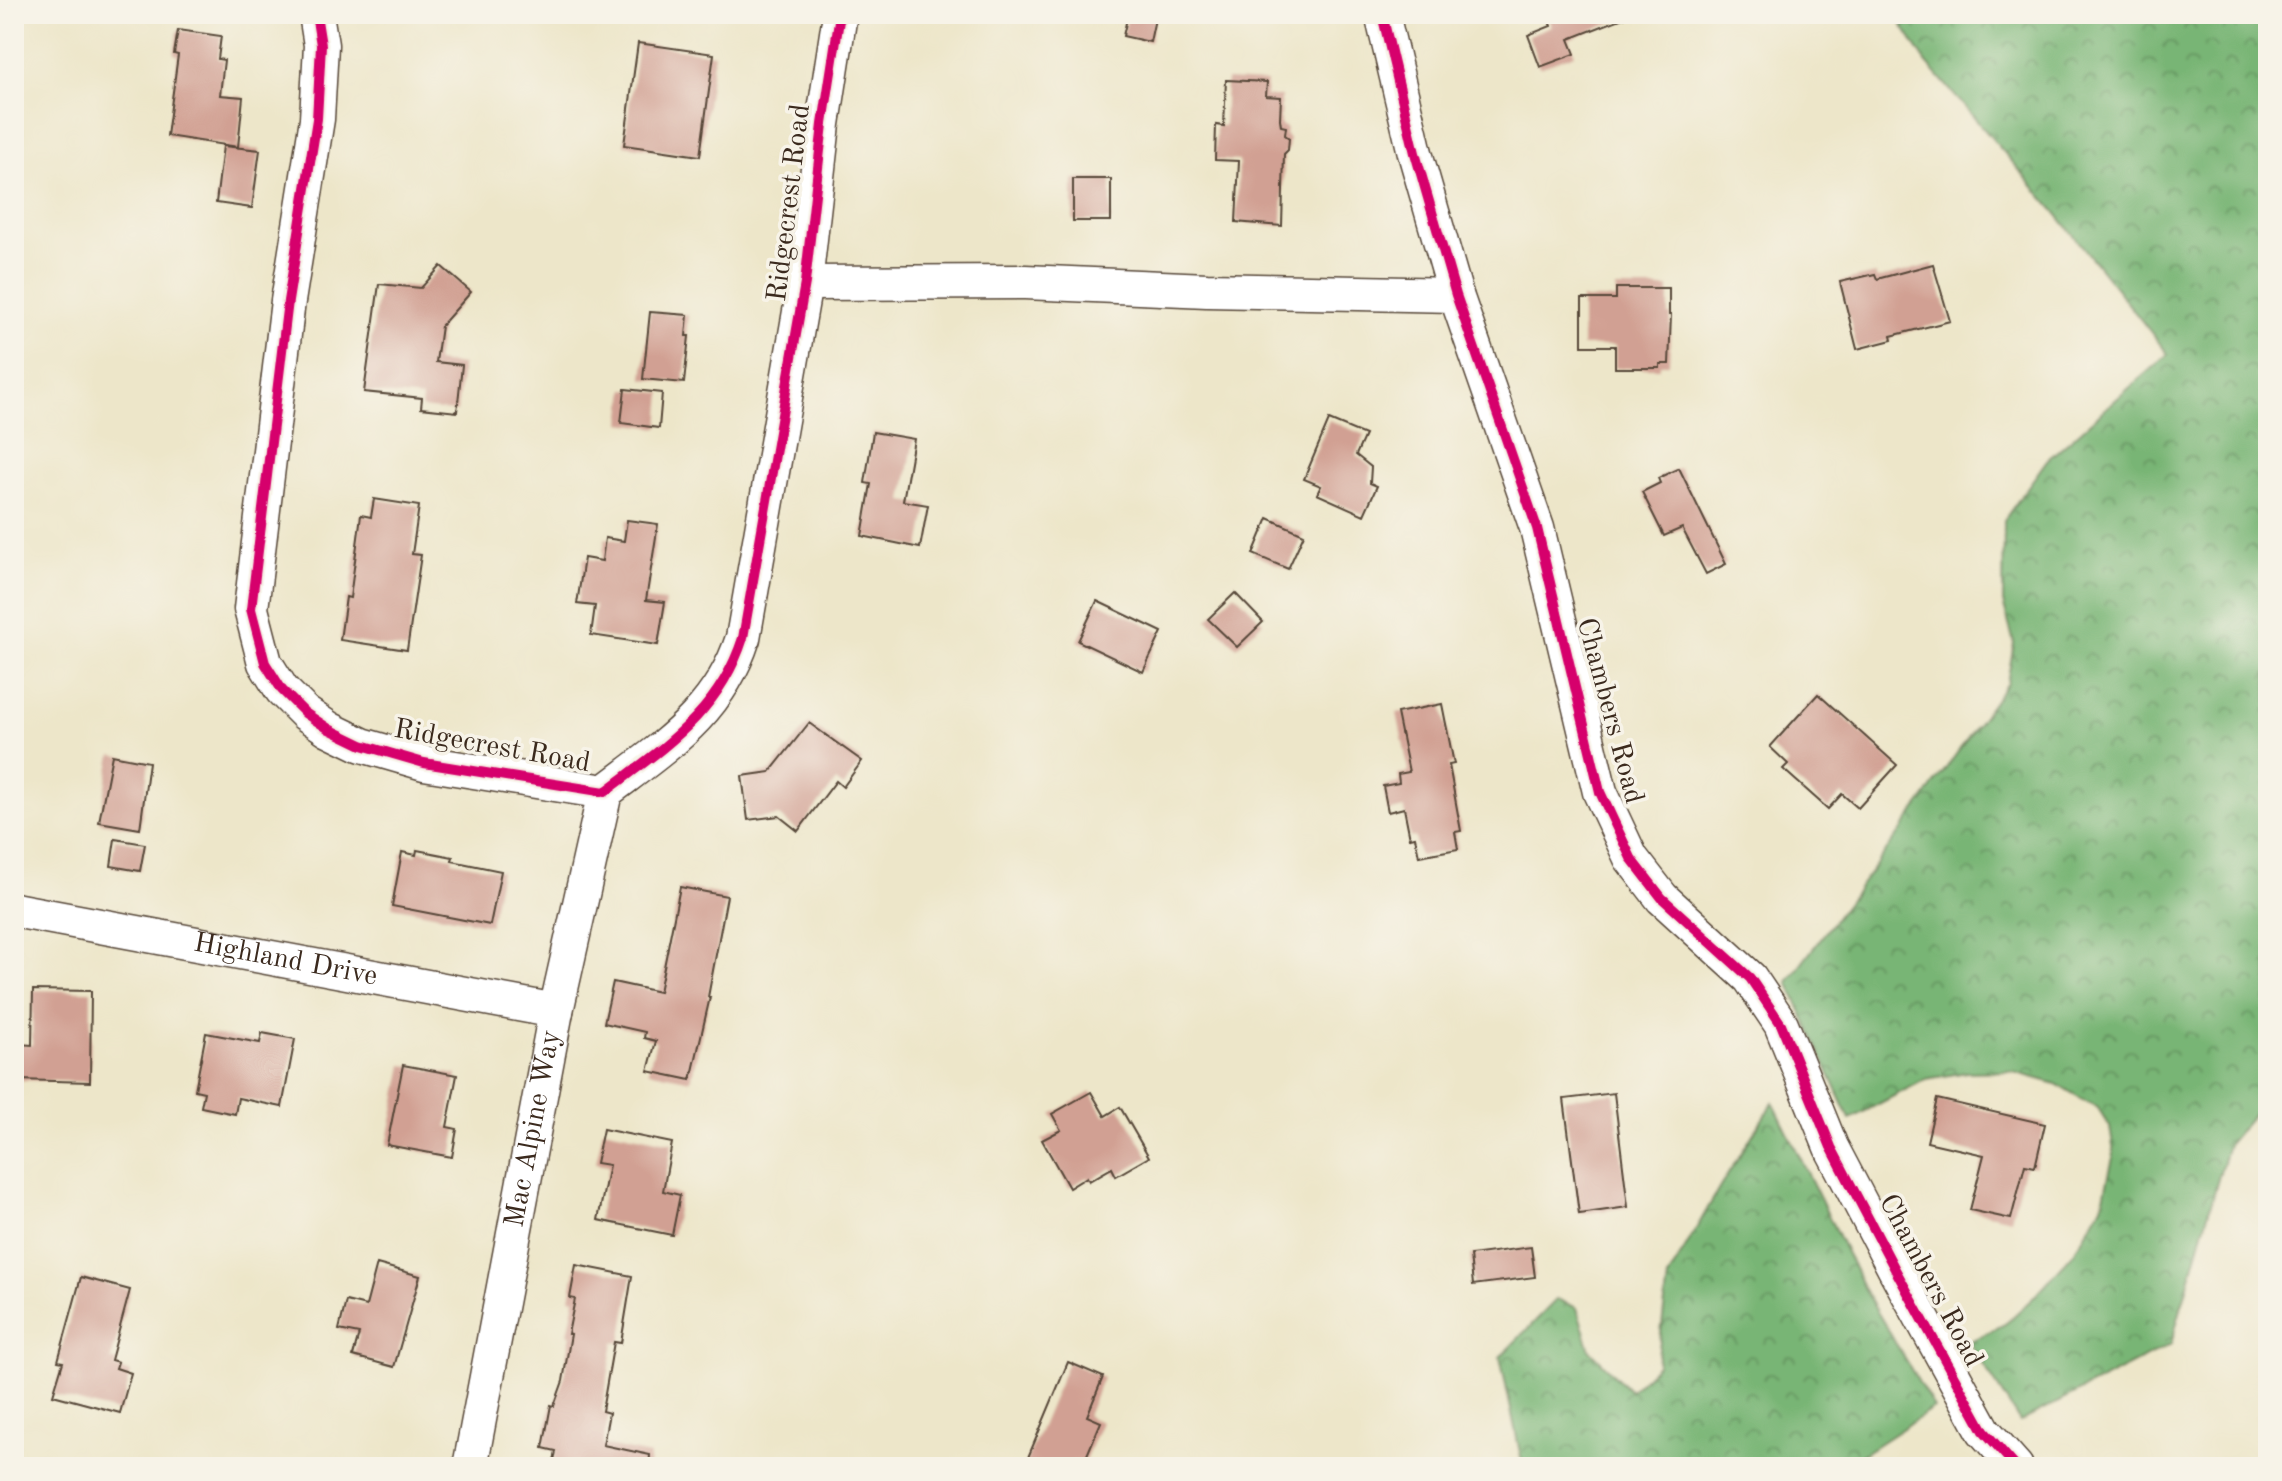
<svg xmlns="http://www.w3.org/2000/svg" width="2282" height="1481" font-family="'Old Standard TT',serif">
  <defs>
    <pattern id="forest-crowns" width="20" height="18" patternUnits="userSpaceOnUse" patternTransform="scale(2)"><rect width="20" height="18" fill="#78b575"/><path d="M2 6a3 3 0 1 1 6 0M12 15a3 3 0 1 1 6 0" fill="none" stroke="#64935f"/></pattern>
  </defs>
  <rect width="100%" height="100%" fill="#f7f3e8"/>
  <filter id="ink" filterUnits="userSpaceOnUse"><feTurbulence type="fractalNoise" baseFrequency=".0125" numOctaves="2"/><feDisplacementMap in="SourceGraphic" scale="16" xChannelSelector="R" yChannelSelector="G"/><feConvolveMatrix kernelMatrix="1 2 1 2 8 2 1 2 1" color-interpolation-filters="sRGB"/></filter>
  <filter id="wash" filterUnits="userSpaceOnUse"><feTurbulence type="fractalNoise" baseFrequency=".006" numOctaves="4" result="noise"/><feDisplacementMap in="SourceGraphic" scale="32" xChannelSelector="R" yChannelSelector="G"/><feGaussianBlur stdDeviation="1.8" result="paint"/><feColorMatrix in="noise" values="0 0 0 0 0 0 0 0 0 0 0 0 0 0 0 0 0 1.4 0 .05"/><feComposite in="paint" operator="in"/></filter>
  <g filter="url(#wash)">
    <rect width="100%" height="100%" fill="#ede6c9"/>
    <g fill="url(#forest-crowns)" stroke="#5a704a" stroke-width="2">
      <polygon points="1895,14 2268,14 2268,1107 2255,1112 2228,1144 2171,1344 2020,1422 1969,1342 2005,1324 2033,1298 2073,1254 2102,1206 2114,1153 2110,1127 2098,1108 2056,1084 2010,1071 1967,1072 1926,1079 1850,1119 1788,982 1902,830 2007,683 2014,643 2003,602 2004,520 2047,460 2168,354 2053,209 1926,62"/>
      <polygon points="1773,1102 1866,1293 1934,1408 1843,1467 1523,1467 1500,1357 1557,1299 1577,1308 1590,1350 1630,1391 1657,1365 1668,1278 1720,1187"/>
    </g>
    <g id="blocks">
      <g fill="#d1a093">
        <polygon points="1128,14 1156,14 1150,42 1123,36"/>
        <polygon points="1546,14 1628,14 1628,16 1569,39 1575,54 1540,67 1528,35 1551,26"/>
        <polygon points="178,30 221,36 218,59 224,60 220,95 243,97 238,147 167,136 178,55 174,54"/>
        <polygon points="638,43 714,54 700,156 624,145"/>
        <polygon points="1226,80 1267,82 1266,96 1281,97 1280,119 1281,126 1286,127 1285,135 1289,138 1288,150 1284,154 1282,226 1236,222 1239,161 1215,160 1216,125 1224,126"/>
        <polygon points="223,146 260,150 252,208 216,203"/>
        <rect x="1073" y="179" width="38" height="42"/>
        <polygon points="1933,264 1950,321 1891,336 1892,340 1857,349 1840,282 1875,274 1877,279"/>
        <polygon points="441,266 471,292 441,326 436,362 462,365 457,412 421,408 422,398 364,392 379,284 421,288"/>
        <polygon points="1616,288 1669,288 1669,315 1671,315 1669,364 1660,364 1660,368 1615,368 1615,346 1582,346 1582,299 1616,299"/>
        <polygon points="650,312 688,315 686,336 689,336 684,383 643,379"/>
        <polygon points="625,389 662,393 659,428 621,423"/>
        <polygon points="1329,420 1365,435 1356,455 1371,467 1370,483 1377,486 1364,515 1317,494 1321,486 1304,479"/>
        <polygon points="873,432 914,439 903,501 928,505 920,548 862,536 871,484 865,483"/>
        <polygon points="1679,468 1726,564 1706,574 1682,528 1664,536 1642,492 1660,483 1658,478"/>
        <polygon points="374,499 419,506 412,554 421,555 407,650 340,640 346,597 350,598 361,515 371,517"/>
        <polygon points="1268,518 1304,534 1288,569 1253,554"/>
        <polygon points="627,520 658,524 646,600 665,602 658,645 591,635 595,606 577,604 584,558 602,561 605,538 624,541"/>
        <polygon points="1235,593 1263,622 1237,647 1208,619"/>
        <polygon points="1097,601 1162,632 1143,672 1078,641"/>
        <polygon points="1818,694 1897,765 1858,808 1842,794 1828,809 1783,769 1788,764 1770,747"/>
        <polygon points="1442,704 1454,764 1449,765 1461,831 1455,832 1458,849 1419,856 1415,837 1410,838 1404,808 1388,812 1383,786 1399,783 1398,774 1409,772 1397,713"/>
        <polygon points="809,723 862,761 843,787 836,781 798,831 779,816 748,820 742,776 770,772"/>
        <polygon points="112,755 149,762 140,829 99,822"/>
        <polygon points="115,839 145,844 140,871 111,866"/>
        <polygon points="417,850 453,857 452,861 501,871 490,925 392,906 402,852 416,855"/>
        <polygon points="680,887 727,896 708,997 710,997 691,1080 648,1071 656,1041 644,1038 645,1032 604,1023 613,982 659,992"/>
        <polygon points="33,990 91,991 90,1082 18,1080 19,1044 32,1045"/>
        <polygon points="206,1033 260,1043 262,1033 295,1039 282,1107 238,1098 235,1114 201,1107 204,1092 195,1090"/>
        <polygon points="403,1065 457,1075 447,1127 457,1129 452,1157 387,1145"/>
        <polygon points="1091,1092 1105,1116 1120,1107 1149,1157 1116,1176 1112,1168 1089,1181 1087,1177 1069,1188 1042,1140 1061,1130 1052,1114"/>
        <polygon points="1614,1093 1628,1207 1579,1214 1564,1099"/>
        <polygon points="1937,1099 2045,1124 2035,1167 2025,1165 2011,1219 1970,1210 1984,1155 1927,1142"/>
        <polygon points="603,1129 672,1143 663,1191 680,1195 672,1235 598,1220 609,1165 596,1163"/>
        <polygon points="1531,1247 1535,1277 1473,1285 1470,1255"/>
        <polygon points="377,1264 420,1276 394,1367 353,1356 359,1334 339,1330 346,1301 366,1306"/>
        <polygon points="576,1265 632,1276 621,1343 614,1342 602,1411 609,1413 603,1445 650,1455 649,1467 553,1467 556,1451 543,1448 551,1405 554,1406 563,1381 571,1334 568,1334 575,1299 570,1298"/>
        <polygon points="81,1277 130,1290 111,1360 118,1362 116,1368 131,1373 120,1413 53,1395 63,1362 58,1361"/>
        <polygon points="1068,1362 1103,1377 1087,1416 1101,1422 1082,1467 1024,1467"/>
      </g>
    </g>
  </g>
  <g filter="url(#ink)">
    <use href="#blocks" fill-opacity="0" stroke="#564638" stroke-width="2"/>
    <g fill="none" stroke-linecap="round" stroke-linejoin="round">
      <g stroke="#564638" stroke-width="37">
        <g id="street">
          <path d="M 316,14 L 321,45 L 317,119 L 288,301 L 251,609 L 265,663 L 282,690 L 305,713 L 329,729 L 362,745 L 424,763 L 605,792 C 665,746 719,713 743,638 L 805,283 L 823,124 L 840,14"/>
          <polyline points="1382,14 1415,153 1456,295 1537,528 1600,792 1631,858 1662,898 1750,978 1781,1024 1831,1147 1896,1271 1984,1431 2016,1467"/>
          <polyline points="805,283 1025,282 1207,290 1456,295"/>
          <path id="s1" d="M 14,910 L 556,1011"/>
          <path id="s2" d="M 470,1467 L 556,1011 L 605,792"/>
        </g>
      </g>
      <use href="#street" stroke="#fff" stroke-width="34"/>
      <g stroke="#f7f3e8" stroke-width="15">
        <g id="cycleway">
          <path d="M 316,14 L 321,45 L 317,119 L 288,301 L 251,609 L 265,663 L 282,690 L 305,713 L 329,729 L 362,745 L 424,763 L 605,792 C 665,746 719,713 743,638 L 805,283 L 823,124 L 840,14"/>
          <polyline points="1382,14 1415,153 1456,295 1537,528 1600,792 1631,858 1662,898 1750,978 1781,1024 1831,1147 1896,1271 1984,1431 2016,1467"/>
        </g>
      </g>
      <use href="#cycleway" stroke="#d6006c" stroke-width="10"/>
    </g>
  </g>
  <g text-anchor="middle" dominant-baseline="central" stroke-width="7" stroke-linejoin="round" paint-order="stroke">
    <g font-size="28" fill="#3b2a1e" stroke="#f7f3e8">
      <text transform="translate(790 203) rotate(-83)">Ridgecrest Road</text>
      <text transform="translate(1609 711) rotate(75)">Chambers Road</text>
      <text transform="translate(492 747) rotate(10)">Ridgecrest Road</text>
      <text stroke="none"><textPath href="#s1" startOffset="276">Highland Drive</textPath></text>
      <text stroke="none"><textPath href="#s2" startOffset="344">Mac Alpine Way</textPath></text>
      <text transform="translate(1930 1281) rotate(62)">Chambers Road</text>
    </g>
  </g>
  <rect width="2282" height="1481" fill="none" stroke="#f7f3e8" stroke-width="48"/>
</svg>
